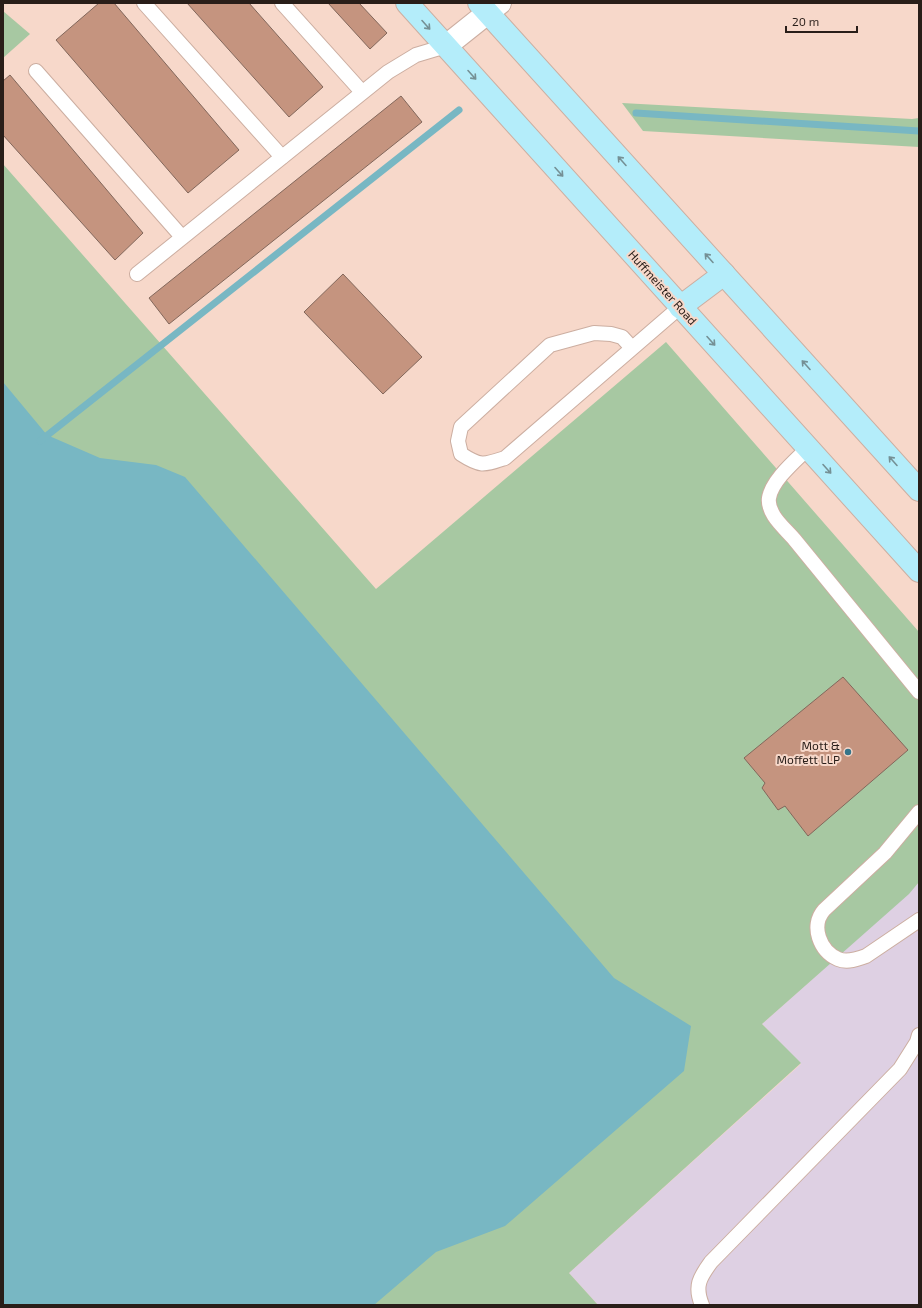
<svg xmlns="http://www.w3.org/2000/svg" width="922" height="1308" font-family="'Exo 2',sans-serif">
  <rect width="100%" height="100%" fill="#f7d8ca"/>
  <polygon fill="#ded0e3" points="919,882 919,1305 598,1305 569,1273 801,1064 762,1024 908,894"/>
  <g fill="#a7c8a2">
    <polygon points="3,11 30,34 3,58"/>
    <polygon points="622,103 912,119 919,118 919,147 643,131"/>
    <polygon points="3,164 376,589 666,342 919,632 919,882 909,894 762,1024 801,1063 569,1273 598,1305 3,1305"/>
  </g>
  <polygon fill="#78b7c3" points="3,382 47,435 100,458 156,465 185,477 614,978 691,1026 684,1071 505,1226 436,1252 374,1305 3,1305"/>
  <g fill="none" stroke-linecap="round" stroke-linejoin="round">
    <g stroke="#78b7c3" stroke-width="7">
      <polyline points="636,113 919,131"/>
      <polyline points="40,441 459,110"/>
    </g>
  </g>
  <g fill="#c5947f" stroke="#82675b">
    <polygon points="99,3 114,3 239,150 188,193 56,40"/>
    <polygon points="187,3 249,3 323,87 289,117"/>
    <polygon points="328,3 359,3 387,33 370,49"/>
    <polygon points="10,75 143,233 115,260 3,135 3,81"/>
    <polygon points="401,96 422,122 169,324 149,298"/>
    <polygon points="343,274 422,357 383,394 304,312"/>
    <polygon points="843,677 908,750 808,836 785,806 778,810 762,788 765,783 744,758"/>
  </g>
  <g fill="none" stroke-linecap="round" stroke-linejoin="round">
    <g stroke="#ccaea1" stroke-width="16">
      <g id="lane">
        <polyline points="144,3 282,157"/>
        <polyline points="282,3 362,92"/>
        <polyline points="36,71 182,237"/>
        <polyline points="137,274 388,72 416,55 446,46"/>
        <path d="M 632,348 L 622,337 L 611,334 L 594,333 L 550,345 L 461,427 L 458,441 L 461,454 C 481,467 484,465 505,458 L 680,307"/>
        <path d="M 808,448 C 795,461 772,480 769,498 C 768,504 771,511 774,516 C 779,524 788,532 794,539 L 919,692"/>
        <path d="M 919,812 L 885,853 L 824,910 C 810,926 820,951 838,959 C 847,963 858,959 866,956 L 919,920"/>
        <path d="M 702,1305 C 694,1286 700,1277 711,1262 L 900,1069 L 917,1042 L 919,1035"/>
      </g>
    </g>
    <g stroke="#ccaea1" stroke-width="24">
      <polyline id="street" points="446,46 500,3"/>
    </g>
    <g stroke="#ccaea1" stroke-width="24">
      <g id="secondary">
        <polyline points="407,3 919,571"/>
        <polyline points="479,3 919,490"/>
        <polyline points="680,307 724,274"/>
      </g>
    </g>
    <use href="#lane" stroke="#fff" stroke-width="14"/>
    <use href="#street" stroke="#fff" stroke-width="22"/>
    <use href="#secondary" stroke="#b4edfa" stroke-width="22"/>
  </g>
  <defs><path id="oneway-shaft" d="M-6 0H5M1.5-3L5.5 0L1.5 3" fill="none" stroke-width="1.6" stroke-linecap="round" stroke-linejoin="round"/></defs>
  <g stroke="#759095">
    <use href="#oneway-shaft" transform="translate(426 25) rotate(48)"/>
    <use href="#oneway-shaft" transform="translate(472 75) rotate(48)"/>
    <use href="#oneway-shaft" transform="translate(622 161) rotate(-132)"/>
    <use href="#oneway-shaft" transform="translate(559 172) rotate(48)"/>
    <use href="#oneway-shaft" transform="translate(709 258) rotate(-132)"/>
    <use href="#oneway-shaft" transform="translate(711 341) rotate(48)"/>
    <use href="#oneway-shaft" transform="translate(806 365) rotate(-132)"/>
    <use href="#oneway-shaft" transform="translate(893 461) rotate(-132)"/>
    <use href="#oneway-shaft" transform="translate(827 469) rotate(48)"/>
  </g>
  <circle fill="#36758a" stroke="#f7d8ca" stroke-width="1.5" cx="848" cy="752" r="4"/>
  <g text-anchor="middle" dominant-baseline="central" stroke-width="4" stroke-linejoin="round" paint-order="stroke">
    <g font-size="12" fill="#291e19" stroke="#f7d8ca">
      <text transform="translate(663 287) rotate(48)">Huffmeister Road</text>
    </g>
    <g font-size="12" fill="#291e19" stroke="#f7d8ca" text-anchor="end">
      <text x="840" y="745">Mott &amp;<tspan x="840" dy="14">Moffett LLP</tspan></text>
    </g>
  </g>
  <rect width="922" height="1308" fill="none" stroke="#291e19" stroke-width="8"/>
  <path d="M786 26v6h71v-6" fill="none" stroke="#291e19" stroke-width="2"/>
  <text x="792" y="26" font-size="12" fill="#291e19" stroke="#f7d8ca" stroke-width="3" paint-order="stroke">20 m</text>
</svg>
